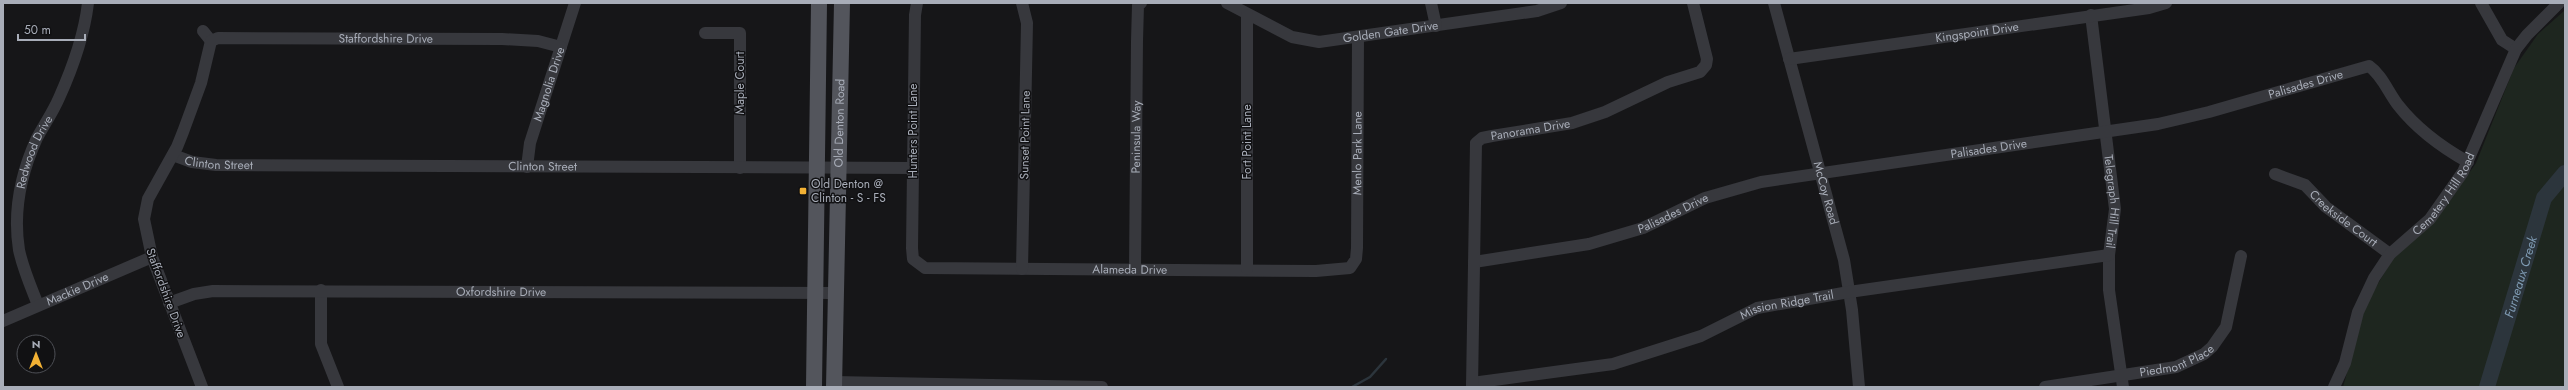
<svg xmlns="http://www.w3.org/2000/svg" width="2568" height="390" font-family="Jost,sans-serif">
  <rect width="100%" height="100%" fill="#161618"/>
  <polygon fill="#1e261f" points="2565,10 2565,387 2343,387 2366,304 2392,260 2449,202 2476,163 2514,68 2538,34"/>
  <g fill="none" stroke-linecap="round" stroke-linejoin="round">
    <polyline stroke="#2c353c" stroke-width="2.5" points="1352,387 1370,377 1386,359"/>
    <path stroke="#2c353c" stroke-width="16" id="s1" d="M 2487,387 L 2544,198 L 2565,173"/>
    <g stroke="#37383d" stroke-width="12">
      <path id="s2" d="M 917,3 L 915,15 L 912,248 L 913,259 L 925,268 L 1316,271 L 1350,268 L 1356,259 L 1357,248 L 1358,37"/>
      <polyline points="1022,3 1027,23 1022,269"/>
      <path id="s3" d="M 1227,3 L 1292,37 L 1319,42 L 1537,11 L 1561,3"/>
      <polyline points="1431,3 1436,26"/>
      <path id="s4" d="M 1774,3 L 1844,260 L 1852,310 L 1859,387"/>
      <polyline points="2481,3 2502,40 2516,49"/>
      <polyline points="1247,15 1247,269"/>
      <path id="s5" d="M 2091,15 L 2115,209 L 2109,255 L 2109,290 L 2123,387"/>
      <polyline points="203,31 211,41"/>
      <polyline points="705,33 740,33 740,168"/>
      <path id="s6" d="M 1789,59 L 2149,8 L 2166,3"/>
      <path id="s7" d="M 173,155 L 192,162 L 216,165 L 913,168"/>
      <path id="s8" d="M 527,167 L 530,143 L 575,3"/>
      <path id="s9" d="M 2275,174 L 2305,185 L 2326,207 L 2390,254"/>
      <path id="s10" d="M 1474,262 L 1589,244 L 1643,228 L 1705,198 L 1761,182 L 2158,124 L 2209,112 L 2369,66 C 2382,75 2388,92 2398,105 C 2416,128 2443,148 2468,162"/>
      <path id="s11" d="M 1135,269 L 1137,41 L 1138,5 L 1141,3"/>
      <polyline points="321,290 321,344 338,387"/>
      <path id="s12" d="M 169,303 L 194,294 L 213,291 L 836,293"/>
      <path id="s13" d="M 38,305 C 31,287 23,269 19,250 C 13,212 21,173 37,138 C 44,125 53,112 59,98 C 73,67 84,37 88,3"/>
      <path id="s14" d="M 3,321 L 152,257"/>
      <polyline points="834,382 1102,387"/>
      <path id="s15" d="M 1472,383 L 1613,364 L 1701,336 L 1757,308 L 1849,292 L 2109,255"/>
      <path id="s16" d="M 202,387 L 152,257 L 144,219 L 148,199 L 177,147 L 183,132 L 201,83 L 211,41 L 218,38 L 502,39 L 538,41 L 561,47"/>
      <path id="s17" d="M 1472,387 L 1476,143 L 1482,138 L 1492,136 L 1572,123 L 1605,112 L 1668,82 L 1700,72 L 1706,65 L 1707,59 L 1693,3"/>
      <path id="s18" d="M 2045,387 L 2176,367 L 2204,354 L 2212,347 L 2226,327 L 2241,256"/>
      <path id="s19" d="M 2334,387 L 2345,363 L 2358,312 L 2374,278 L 2390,254 L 2430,219 L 2463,172 L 2516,49 L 2527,35 L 2559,3"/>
    </g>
    <g stroke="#53555c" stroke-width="16">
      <polyline points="814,387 819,3"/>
      <path id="s20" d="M 834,387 L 842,3"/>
    </g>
  </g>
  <rect fill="#f2b134" stroke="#111113" stroke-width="1.5" x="799" y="187" width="8" height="8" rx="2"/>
  <g text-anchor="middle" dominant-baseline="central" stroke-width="3" stroke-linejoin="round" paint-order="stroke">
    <g font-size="12" fill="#a8adb8" stroke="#111113">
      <text stroke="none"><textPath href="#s6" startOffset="190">Kingspoint Drive</textPath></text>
      <text stroke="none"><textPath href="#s3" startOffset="173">Golden Gate Drive</textPath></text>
      <text stroke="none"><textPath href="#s16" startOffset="545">Staffordshire Drive</textPath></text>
      <text transform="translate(740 83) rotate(-90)">Maple Court</text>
      <text stroke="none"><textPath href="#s10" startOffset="854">Palisades Drive</textPath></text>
      <text stroke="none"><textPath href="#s8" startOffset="86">Magnolia Drive</textPath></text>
      <text stroke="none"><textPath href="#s20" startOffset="264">Old Denton Road</textPath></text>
      <text stroke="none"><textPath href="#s17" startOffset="301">Panorama Drive</textPath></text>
      <text transform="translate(913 131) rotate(-90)">Hunters Point Lane</text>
      <text transform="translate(1025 135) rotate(-89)">Sunset Point Lane</text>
      <text stroke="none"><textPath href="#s11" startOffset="132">Peninsula Way</textPath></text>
      <text transform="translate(1247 142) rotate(-90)">Fort Point Lane</text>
      <text stroke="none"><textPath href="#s10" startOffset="530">Palisades Drive</textPath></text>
      <text stroke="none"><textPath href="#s13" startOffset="159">Redwood Drive</textPath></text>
      <text stroke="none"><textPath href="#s2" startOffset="813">Menlo Park Lane</textPath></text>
      <text stroke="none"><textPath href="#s7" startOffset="47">Clinton Street</textPath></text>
      <text stroke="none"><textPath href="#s7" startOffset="371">Clinton Street</textPath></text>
      <text stroke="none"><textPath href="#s19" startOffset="227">Cemetery Hill Road</textPath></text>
      <text stroke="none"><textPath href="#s4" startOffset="197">McCoy Road</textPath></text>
      <text stroke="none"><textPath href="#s5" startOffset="188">Telegraph Hill Trail</textPath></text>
      <text stroke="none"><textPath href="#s10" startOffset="206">Palisades Drive</textPath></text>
      <text stroke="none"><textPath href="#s9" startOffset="83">Creekside Court</textPath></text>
      <text stroke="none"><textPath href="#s2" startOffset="476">Alameda Drive</textPath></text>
      <text stroke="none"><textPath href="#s14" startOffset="81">Mackie Drive</textPath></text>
      <text stroke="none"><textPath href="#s12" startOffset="334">Oxfordshire Drive</textPath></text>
      <text transform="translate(166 293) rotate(70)">Staffordshire Drive</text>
      <text stroke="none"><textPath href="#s15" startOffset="327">Mission Ridge Trail</textPath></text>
      <text stroke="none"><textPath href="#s18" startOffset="135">Piedmont Place</textPath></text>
    </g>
    <g font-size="12" fill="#a8adb8" stroke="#111113" text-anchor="start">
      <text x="811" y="184">Old Denton @<tspan x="811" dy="14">Clinton - S - FS</tspan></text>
    </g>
    <g font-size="13" font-style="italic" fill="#7f9bb3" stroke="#111113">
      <text stroke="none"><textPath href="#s1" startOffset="115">Furneaux Creek</textPath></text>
    </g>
  </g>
  <rect width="2568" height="390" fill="none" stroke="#a8adb8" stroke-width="8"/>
  <g transform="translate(36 354)"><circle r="19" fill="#111113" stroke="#4d4f55"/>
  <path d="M0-3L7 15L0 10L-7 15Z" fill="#f2b134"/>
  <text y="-6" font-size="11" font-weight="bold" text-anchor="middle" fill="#a8adb8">N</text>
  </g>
  <path d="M18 34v6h67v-6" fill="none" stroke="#a8adb8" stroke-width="2"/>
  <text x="24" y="34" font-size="12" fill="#a8adb8" stroke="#111113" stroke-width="3" paint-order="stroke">50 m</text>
</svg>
